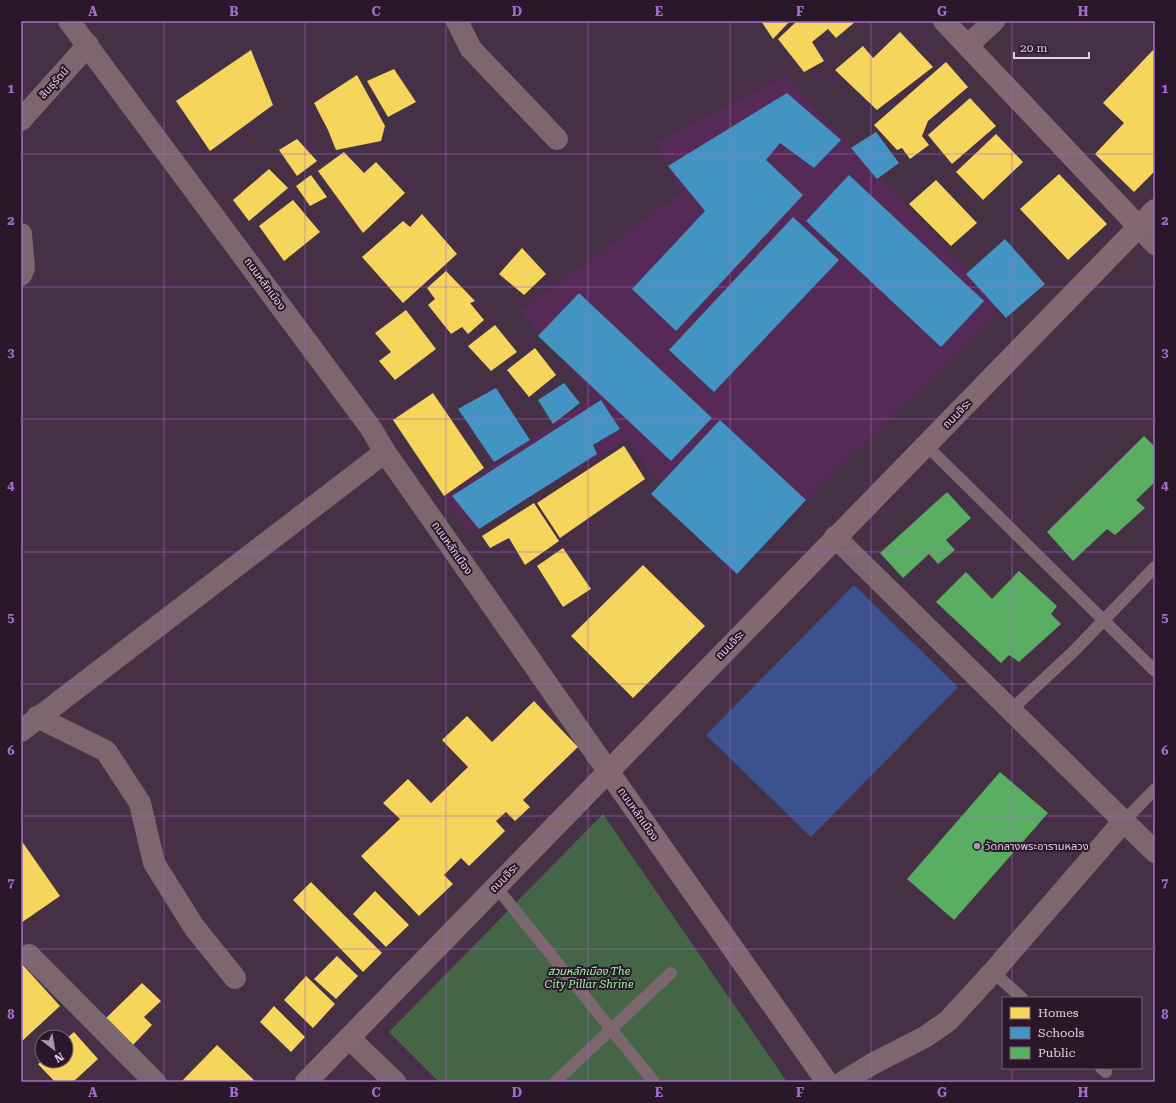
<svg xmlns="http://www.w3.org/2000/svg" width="1176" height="1103" font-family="'Roboto Serif','Noto Sans Thai',serif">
  <rect width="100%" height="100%" fill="#463046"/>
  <polygon fill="#552a56" points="784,76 1002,306 730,576 627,439 470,534 442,498 594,397 520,311 681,193 656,143"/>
  <polygon fill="#446646" points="603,814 787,1082 439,1082 389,1032"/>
  <polygon fill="#3c528e" points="854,585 958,687 811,837 706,735"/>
  <g fill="#f6d55c">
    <polygon points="761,21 790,21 773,39"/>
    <polygon points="797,21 856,21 836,38 828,29 812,42 824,61 804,72 778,39"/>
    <polygon points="900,32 933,67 877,110 835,70 863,46 873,58"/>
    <polygon points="251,50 273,105 210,151 176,101"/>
    <polygon points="1153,50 1155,52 1155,171 1134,192 1095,154 1124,123 1103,103"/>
    <polygon points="946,62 968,87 928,121 922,136 929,145 910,159 902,148 897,150 874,125"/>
    <polygon points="394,69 416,102 388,117 367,81"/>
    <polygon points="357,75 385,126 381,141 336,150 328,130 314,103"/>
    <polygon points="970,98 996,126 952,164 928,135"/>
    <polygon points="996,134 1023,162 983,200 956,172"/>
    <polygon points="297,139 317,161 297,176 279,150"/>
    <polygon points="344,152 364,173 376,162 405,193 363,233 318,171"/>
    <polygon points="269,169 288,188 249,221 233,200"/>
    <polygon points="1059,174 1107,224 1068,260 1020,209"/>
    <polygon points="311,175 327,197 310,206 296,186"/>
    <polygon points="936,180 977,223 951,246 909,204"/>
    <polygon points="293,200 320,232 284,261 259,226"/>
    <polygon points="422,214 457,254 403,303 362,257 403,221 410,227"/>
    <polygon points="522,248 546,274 524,295 499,274"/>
    <polygon points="446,271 475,301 470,303 484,320 468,334 462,327 451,334 428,305 435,299 427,288"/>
    <polygon points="406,310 436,349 395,380 379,361 391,352 375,333"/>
    <polygon points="495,325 517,352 491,371 468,346"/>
    <polygon points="535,348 556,375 529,397 507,370"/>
    <polygon points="433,393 484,468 444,496 393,420"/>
    <polygon points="624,446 645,479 560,538 537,503"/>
    <polygon points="534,503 559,541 525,565 509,538 490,548 482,536"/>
    <polygon points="563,548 591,589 563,607 537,566"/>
    <polygon points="643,565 705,626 633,698 571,636"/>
    <polygon points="534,701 578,747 523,800 530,807 515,821 506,812 496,821 505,831 469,866 461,858 444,875 453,884 419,916 361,856 400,819 383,803 408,779 431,803 468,767 442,740 467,716 492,742"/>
    <polygon points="21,840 60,896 21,923"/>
    <polygon points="311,882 382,953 363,972 293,900"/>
    <polygon points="375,891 409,925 386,947 353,914"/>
    <polygon points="337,956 358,976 336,999 314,979"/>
    <polygon points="21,963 60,1006 21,1042"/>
    <polygon points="306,976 335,1004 313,1028 284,1000"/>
    <polygon points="142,983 161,1001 144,1017 152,1025 133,1045 106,1018"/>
    <polygon points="274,1006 305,1037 291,1052 260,1022"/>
    <polygon points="74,1032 98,1059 73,1082 55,1082 38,1064 42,1061 66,1061 66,1039"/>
    <polygon points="217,1045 256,1082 181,1082"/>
  </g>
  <g fill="#4393c3">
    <polygon points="787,93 841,140 814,168 780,143 766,160 803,195 676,331 632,289 705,211 668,166"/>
    <polygon points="876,132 899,163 877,179 851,148"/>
    <polygon points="849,175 984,301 941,347 806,221"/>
    <polygon points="793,217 839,260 714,392 669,350"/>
    <polygon points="1005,239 1045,284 1006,318 966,274"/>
    <polygon points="579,293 712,418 671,461 538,336"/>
    <polygon points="564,383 580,403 553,424 538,400"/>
    <polygon points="496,388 530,440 494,462 458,409"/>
    <polygon points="601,400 620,429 593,445 597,454 479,529 452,496"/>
    <polygon points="720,420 806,500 737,574 651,494"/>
  </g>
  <g fill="#5aae61">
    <polygon points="1144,436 1155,447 1155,482 1136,500 1145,508 1115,535 1107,529 1073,561 1047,532"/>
    <polygon points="947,492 971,518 946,540 955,550 938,564 929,554 903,578 880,553"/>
    <polygon points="1019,571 1057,606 1051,614 1061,624 1019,662 1009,655 1001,663 936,602 966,572 992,599"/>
    <polygon points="1000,772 1048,813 954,920 907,879"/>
  </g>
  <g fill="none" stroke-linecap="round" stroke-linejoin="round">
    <g stroke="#7d676e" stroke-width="12">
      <polyline points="926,445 1155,671"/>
      <polyline points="1011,710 1073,652 1155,567"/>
      <polyline points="1123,822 1155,789"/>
      <polyline points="496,887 654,1082"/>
      <polyline points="993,972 1022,998"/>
      <polyline points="1101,1068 1106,1072"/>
      <polyline points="555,1082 671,973"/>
    </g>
    <g stroke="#7d676e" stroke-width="22">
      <polyline points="457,21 471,49 557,139"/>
      <polyline points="968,45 994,21"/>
      <polyline points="21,120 88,45"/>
      <polyline points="21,234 24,268 21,275"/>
      <polyline points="835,537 1155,852"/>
      <polyline points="37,717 106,751 140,803 154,863 194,927 235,978"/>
      <polyline points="21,731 385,452"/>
      <polyline points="29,955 155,1082"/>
      <polyline points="349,1038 395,1082"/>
      <polyline points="843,1082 872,1064 925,1037 948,1021 993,972 1123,822"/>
    </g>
    <g stroke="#7d676e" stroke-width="22">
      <polyline points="69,21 370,427 385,452 608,771"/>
      <polyline points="1139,227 1155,244"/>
    </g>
    <g stroke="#816871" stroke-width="22">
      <polyline points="944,21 1139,227"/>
      <polyline points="608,771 827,1082"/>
      <polyline points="306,1082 1155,210"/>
    </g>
  </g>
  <path fill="none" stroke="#a56ccf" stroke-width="1" stroke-opacity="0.55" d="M 164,21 L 164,1082M 305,21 L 305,1082M 446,21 L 446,1082M 588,21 L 588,1082M 730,21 L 730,1082M 871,21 L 871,1082M 1012,21 L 1012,998M 21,154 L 1155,154M 21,287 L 1155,287M 21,419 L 1155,419M 21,552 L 1155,552M 21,684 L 1155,684M 21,816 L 1155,816M 21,949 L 1155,949M 1012,1068 L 1012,1082"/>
  <circle fill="#ad95ae" stroke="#2a182a" stroke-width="1.5" cx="977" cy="846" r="4"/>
  <g text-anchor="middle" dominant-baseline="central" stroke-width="4" stroke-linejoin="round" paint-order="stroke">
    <g font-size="11" fill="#e5cce6" stroke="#2a182a">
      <text transform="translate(54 83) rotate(-48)">สินธุรัตน์</text>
      <text transform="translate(265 284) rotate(54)">ถนนหลักเมือง</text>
      <text transform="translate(957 414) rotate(-46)">ถนนจิระ</text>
      <text transform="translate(452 548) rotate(55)">ถนนหลักเมือง</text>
      <text transform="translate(730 645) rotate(-46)">ถนนจิระ</text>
      <text transform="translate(638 814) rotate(55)">ถนนหลักเมือง</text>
      <text transform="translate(504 878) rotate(-46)">ถนนจิระ</text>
    </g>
    <g font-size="11" fill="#e5cce6" stroke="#2a182a" text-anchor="start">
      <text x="985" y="846">วัดกลางพระอารามหลวง</text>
    </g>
    <g font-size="11" font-style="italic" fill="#a0f7a4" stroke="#2a182a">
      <text x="589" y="971">สวนหลักเมือง The<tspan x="589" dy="13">City Pillar Shrine</tspan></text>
    </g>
  </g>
  <rect width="1176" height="1103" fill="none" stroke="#2a182a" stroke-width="44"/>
  <rect x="1002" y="997" width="140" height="72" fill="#2a182a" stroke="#756075"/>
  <rect x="1010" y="1007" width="20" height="12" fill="#f6d55c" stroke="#756075"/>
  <text x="1038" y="1017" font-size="12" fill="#e5cce6">Homes</text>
  <rect x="1010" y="1027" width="20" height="12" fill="#4393c3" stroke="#756075"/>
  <text x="1038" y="1037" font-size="12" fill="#e5cce6">Schools</text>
  <rect x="1010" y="1047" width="20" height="12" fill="#5aae61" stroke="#756075"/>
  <text x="1038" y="1057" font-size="12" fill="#e5cce6">Public</text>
  <g transform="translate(54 1049) rotate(149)"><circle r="19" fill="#2a182a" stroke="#756075"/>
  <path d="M0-3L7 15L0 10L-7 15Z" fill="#ad95ae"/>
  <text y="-6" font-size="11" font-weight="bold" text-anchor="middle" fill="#e5cce6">N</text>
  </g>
  <path d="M1014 52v6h75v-6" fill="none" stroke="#e5cce6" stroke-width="2"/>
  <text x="1020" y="52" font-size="12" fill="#e5cce6" stroke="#2a182a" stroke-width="3" paint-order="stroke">20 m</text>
  <rect x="22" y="22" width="1132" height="1059" fill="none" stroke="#a56ccf" stroke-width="1.5"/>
  <g font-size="13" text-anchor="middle" font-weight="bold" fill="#a56ccf">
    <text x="93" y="16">A</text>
    <text x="234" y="16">B</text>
    <text x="376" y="16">C</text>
    <text x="517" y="16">D</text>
    <text x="659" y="16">E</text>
    <text x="800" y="16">F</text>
    <text x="942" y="16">G</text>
    <text x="1083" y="16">H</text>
    <text x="11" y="93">1</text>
    <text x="1165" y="93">1</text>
    <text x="11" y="225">2</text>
    <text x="1165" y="225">2</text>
    <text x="11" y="357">3</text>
    <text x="1165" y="357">3</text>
    <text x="11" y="490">4</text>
    <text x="1165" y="490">4</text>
    <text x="11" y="622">5</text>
    <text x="1165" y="622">5</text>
    <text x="11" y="755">6</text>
    <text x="1165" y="755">6</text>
    <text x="11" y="887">7</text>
    <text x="1165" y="887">7</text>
    <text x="11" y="1019">8</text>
    <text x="1165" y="1019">8</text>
    <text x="93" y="1097">A</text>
    <text x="234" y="1097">B</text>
    <text x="376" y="1097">C</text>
    <text x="517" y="1097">D</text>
    <text x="659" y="1097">E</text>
    <text x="800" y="1097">F</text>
    <text x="942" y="1097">G</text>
    <text x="1083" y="1097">H</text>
  </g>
</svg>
